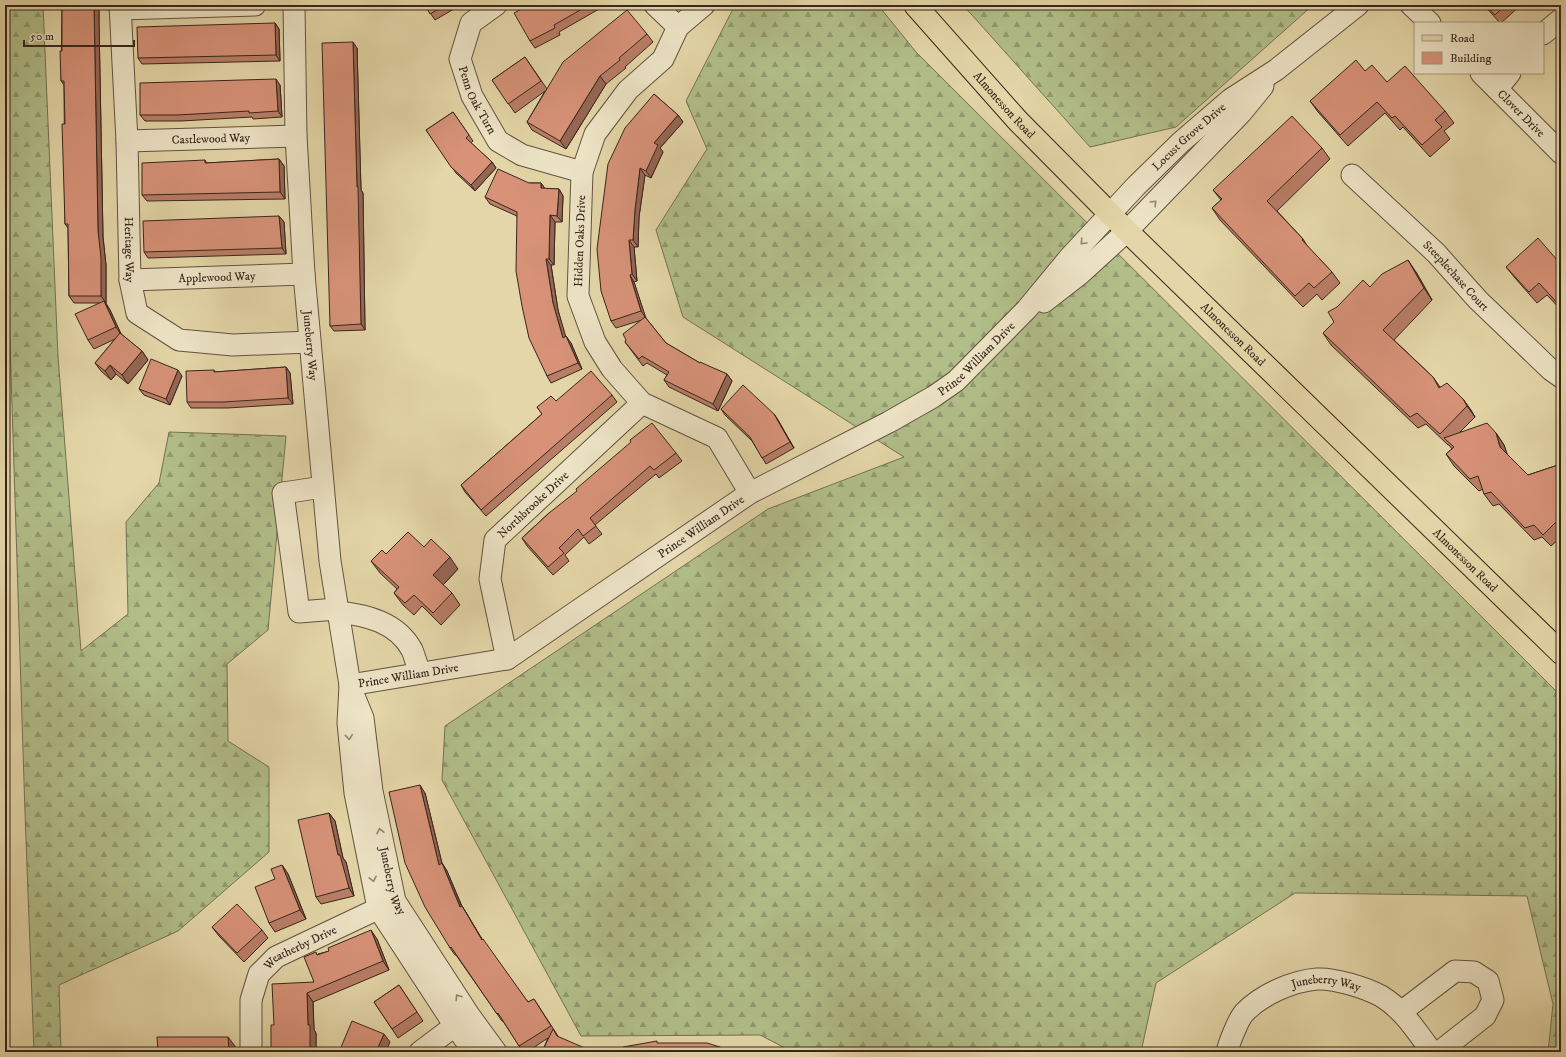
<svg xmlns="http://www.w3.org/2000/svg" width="1566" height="1057" font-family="'IM FELL DW Pica',serif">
  <defs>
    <pattern id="forest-firs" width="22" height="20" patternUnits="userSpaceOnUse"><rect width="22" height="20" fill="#b1be89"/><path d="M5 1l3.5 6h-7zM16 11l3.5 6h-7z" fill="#919a6f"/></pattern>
  </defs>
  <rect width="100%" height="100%" fill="#e4d6a8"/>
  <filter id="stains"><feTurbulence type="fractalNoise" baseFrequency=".005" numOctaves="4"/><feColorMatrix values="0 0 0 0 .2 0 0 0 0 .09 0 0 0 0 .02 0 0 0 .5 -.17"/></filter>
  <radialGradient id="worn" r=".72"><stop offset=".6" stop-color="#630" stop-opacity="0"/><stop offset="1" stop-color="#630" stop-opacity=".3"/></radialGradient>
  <g fill="url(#forest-firs)" stroke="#747253">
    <polygon points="5,5 43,5 58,357 81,651 128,614 126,522 159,483 169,432 286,436 268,630 227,664 228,741 269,767 269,852 178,931 59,985 61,1052 34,1052 25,813 5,184"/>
    <polygon points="735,5 878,5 916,52 1561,696 1561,1052 1548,1052 1553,1004 1527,896 1295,893 1156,983 1141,1052 793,1052 760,1035 581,1036 442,780 445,726 768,509 904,457 683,317 656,230 707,149 686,101"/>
    <polygon points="963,5 1313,5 1176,127 1090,147"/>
  </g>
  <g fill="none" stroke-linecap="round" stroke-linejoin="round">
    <g stroke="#625240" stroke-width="23">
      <g id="minor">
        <path id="s1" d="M 120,5 L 127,141 L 130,280 L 137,313 L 179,340 L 233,345 L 310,342"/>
        <path id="s2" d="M 294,5 L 296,136 L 304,274 L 330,561 L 350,685 L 348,723 L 355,793 L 378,908 L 455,1026 L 474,1052"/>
        <path id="s3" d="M 496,5 L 471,23 L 460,59 L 472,96 L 498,141 L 522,155 L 582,172"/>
        <polyline points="655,5 678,27"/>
        <polyline points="704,5 678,27 663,59 628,90 595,134 582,172 578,296 595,342 612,369 642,403 717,438 750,493"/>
        <polyline points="1411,5 1430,23"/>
        <polyline points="120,9 255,5"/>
        <polyline points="1543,34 1561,19"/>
        <path id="s4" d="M 1481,73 L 1561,153"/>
        <polyline points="1497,89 1510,73"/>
        <path id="s5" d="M 127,141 L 296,136"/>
        <path id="s6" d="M 1352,175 L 1436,253 L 1478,300 L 1551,370 L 1561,377"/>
        <path id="s7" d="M 130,280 L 304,274"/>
        <polyline points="1044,302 1080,274 1127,231 1241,113 1263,86"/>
        <polyline points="323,487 283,493 299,612 337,609"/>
        <path d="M 338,612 C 366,615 397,622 412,650 C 415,657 417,666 420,673"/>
        <path id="s8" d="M 507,659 L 490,579 L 495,540 L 642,403"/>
        <path id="s9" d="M 350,685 L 507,659 L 750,493 L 889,422 L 933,397 L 956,381 L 1027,309 L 1069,258 L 1136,186 L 1181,142 L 1231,99 L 1276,70 L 1358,5"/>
        <path id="s10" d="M 352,691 L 363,718 L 372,791 L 395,901 L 469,1015 L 496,1052"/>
        <polyline points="1401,1012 1455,971 1474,972 1488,981 1493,1000 1485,1016 1439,1052"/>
        <path id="s11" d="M 251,1052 L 251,1000 L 259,974 L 276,957 L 390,903"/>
        <polyline points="420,1052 465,1018"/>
        <path id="s12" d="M 1227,1052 C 1229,1043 1238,1020 1244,1013 C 1261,995 1292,981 1317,979 C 1335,978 1366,988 1381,996 C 1403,1009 1417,1032 1432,1052"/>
      </g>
    </g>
    <g stroke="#37261d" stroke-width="24">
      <g id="major">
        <path id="s13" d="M 915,5 L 1018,121 L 1127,231 L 1561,653"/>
      </g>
    </g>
    <use href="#minor" stroke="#ede4c6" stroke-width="21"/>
    <use href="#major" stroke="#e4d6a8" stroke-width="22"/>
  </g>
  <g fill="#b97e67" stroke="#37261d">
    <polygon points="62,5 99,5 99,22 103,237 106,265 106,303 110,310 121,334 142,351 148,360 128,384 116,374 111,380 101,371 95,363 115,339 94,349 88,340 99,303 74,303 69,296 68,228 65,224 64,85 61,81"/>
    <polygon points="425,5 459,5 459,6 435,20"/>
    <polygon points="529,5 606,5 559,32 560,35 535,48 530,41"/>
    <polygon points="1484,5 1521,5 1501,23 1500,23"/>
    <polygon points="275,23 279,29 280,61 142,64 138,58"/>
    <polygon points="647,34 653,42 625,67 626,68 606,84 566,149 532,130 527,122 545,91 515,113 492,80 525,57 547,89"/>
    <polygon points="357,48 361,190 363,193 365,330 334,331 330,326"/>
    <polygon points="1365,71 1445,111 1454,123 1444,131 1450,139 1430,157 1403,127 1400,130 1385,113 1348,146 1318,112 1310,101"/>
    <polygon points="280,85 282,117 253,119 252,117 181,121 145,121 140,115"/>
    <polygon points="654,94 678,115 683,122 660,148 663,152 651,178 645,175 639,217 638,247 634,247 637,281 634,282 645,317 666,343 700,363 727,374 732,381 718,411 669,387 664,380 667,375 647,363 643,366 625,342 642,320 616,328 611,321"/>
    <polygon points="453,112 473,141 471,143 492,162 496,168 475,191 456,173 426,130"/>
    <polygon points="1322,148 1330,159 1277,211 1303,239 1308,247 1332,272 1340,283 1322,300 1317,294 1303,307 1220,220 1212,208 1221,200 1213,190"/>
    <polygon points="279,159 284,166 285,199 147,201 142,195 205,160 207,163"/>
    <polygon points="529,183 541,183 545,189 559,189 563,196 562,222 555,222 554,265 551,265 558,310 565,337 571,343 582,369 551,383 547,376 517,216 490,204 485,197"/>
    <polygon points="279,216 284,222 286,254 148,258 144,252"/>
    <polygon points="1561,258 1561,310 1547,295 1537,303 1515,278 1506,267 1558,261"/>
    <polygon points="1416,272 1432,300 1394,340 1433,377 1440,387 1463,399 1475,417 1460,432 1496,433 1504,445 1507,454 1528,475 1561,464 1561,537 1551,546 1542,537 1534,540 1499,504 1493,506 1484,494 1483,489 1479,491 1454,466 1446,454 1452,449 1449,445 1448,445 1426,424 1418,428 1331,345 1323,333 1334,322 1337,307 1370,287"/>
    <polygon points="286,367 290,373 293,404 227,408 191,408 187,402 214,370 215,372"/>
    <polygon points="182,376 170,405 144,395 139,389"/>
    <polygon points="612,395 617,402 486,516 465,492 461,485 542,414 537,407 556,401"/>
    <polygon points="721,409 774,414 778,420 794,448 766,464 752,441 725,415"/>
    <polygon points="676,453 682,461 659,478 656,474 595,525 602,534 589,544 584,537 565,555 569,561 553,575 527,546 522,538 549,513"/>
    <polygon points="424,547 458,569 443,585 452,593 460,605 441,625 422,606 414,615 403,605 394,593 397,589 380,573 371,561 386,554"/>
    <polygon points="425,793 442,863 447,871 462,906 467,914 482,940 528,1002 534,999 558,1036 542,1052 548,1038 527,1052 523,1052 503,1021 502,1021 456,955 455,955 450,948"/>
    <polygon points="329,813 335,821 343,858 346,862 354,896 321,904 316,897"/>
    <polygon points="282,865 288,874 306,919 275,932 269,923 275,879"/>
    <polygon points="212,927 262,930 268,938 244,962 219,936"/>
    <polygon points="377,939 389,970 313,1002 314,1030 316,1033 316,1052 271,1052 274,1025 314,982 318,954"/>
    <polygon points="399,985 423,1021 398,1038 374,1002"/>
  </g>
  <g fill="#966654" stroke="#37261d">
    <polygon points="94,5 99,5 99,22 103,237 106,265 106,303 101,296 98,230"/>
    <polygon points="275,23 279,29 280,61 276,55"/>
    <polygon points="353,42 357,48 361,190 363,193 365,330 361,324"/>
    <polygon points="600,76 606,84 566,149 560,141"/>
    <polygon points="276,79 280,85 282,117 278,111"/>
    <polygon points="678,115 683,122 660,148 663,152 651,178 646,171 654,143"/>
    <polygon points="279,159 284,166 285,199 280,192"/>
    <polygon points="492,162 496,168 475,191 471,185"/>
    <polygon points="640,168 645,175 639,217 638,247 633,240 635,210"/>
    <polygon points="541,183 546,190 541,188"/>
    <polygon points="559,189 563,196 562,222 557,216"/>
    <polygon points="550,215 555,222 554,265 549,259"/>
    <polygon points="279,216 284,222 286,254 282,248"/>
    <polygon points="629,240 634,247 637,281 632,274"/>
    <polygon points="546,259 551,265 558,310 568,344 563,338 553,303"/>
    <polygon points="1408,260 1416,272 1432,300 1424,288"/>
    <polygon points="630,275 634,282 646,318 641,311"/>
    <polygon points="104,301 110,310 122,336 116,327"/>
    <polygon points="566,336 571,343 582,369 578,363"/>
    <polygon points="142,351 148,360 128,384 122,375"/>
    <polygon points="110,365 116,374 111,380 105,371"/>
    <polygon points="286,367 290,373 293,404 288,398"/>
    <polygon points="178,370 182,376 170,405 166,399"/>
    <polygon points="727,374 732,381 718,411 713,404"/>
    <polygon points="1463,399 1471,410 1475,417 1467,406"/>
    <polygon points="774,414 778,420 794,448 790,442"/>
    <polygon points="1496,433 1504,445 1509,459 1500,447"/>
    <polygon points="450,557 458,569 441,587 433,575"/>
    <polygon points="420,785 425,793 444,872 439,865"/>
    <polygon points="329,813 335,821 343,858 346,862 354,896 349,888 338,855"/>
    <polygon points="442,863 447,871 465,915 460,907"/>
    <polygon points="282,865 288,874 306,919 300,910"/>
    <polygon points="462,906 467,914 487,947 482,940"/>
    <polygon points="371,930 377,939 389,970 383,961"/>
    <polygon points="307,993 313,1002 314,1030 316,1033 316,1052 310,1052 308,1025"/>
    <polygon points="384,1034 390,1042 386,1052 376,1052"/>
    <polygon points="228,1037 235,1046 235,1052 229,1052"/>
  </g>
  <g fill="#d79278" stroke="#37261d">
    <polygon points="62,5 94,5 98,230 101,258 101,296 69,296 68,224 65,224 62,124 65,124 64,81 61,81 60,51 62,51"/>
    <polygon points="425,5 446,5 430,14"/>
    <polygon points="529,5 589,5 554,25 555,28 530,41 514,13"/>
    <polygon points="1486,5 1505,5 1495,15"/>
    <polygon points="627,10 647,34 619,58 620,60 600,76 560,141 527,122 563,62"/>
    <polygon points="275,23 276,55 138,58 137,27"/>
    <polygon points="353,42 357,187 358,187 361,324 330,326 322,43"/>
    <polygon points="525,57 541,81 508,104 492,80"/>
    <polygon points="1356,60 1365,71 1372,65 1387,82 1405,66 1445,111 1435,120 1442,127 1422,145 1395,116 1392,118 1377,102 1340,135 1310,101"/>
    <polygon points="276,79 278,111 249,113 249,111 177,115 140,115 140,83"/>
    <polygon points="654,94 678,115 654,143 658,145 646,171 640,168 635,210 633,240 629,240 632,274 630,275 641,311 611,321 601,291 597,249 608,164 625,128"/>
    <polygon points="453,112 469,135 466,138 492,162 471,185 451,167 426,130"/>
    <polygon points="1292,116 1322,148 1267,201 1303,239 1302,240 1332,272 1314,288 1309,283 1295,296 1212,208 1222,199 1213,190"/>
    <polygon points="279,159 280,192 142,195 142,163 205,160 205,163"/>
    <polygon points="498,169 529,183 541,183 541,188 559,189 557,216 550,215 549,259 546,259 553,303 563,338 566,336 578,363 547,376 529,338 522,306 516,271 517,212 485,197"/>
    <polygon points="279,216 282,248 144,252 143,221"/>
    <polygon points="1538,238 1558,261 1561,258 1561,307 1539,283 1529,292 1506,267"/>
    <polygon points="1408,260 1424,288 1383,330 1433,377 1439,388 1447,383 1463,399 1467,406 1440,434 1417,413 1410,417 1323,333 1334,322 1328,312 1337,307 1363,280 1370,287 1382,274"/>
    <polygon points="104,301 116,327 88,340 75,314"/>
    <polygon points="645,317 666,343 700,363 700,362 727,374 713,404 664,380 669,372 642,356 639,359 625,342 626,340 623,334"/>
    <polygon points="120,333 142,351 122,375 110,365 105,371 95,363"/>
    <polygon points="151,359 178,370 166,399 139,389"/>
    <polygon points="286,367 288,398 223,402 187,402 186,371 214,370 214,372"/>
    <polygon points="591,371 612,395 481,510 461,485 542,414 537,407 551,396 556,401"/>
    <polygon points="743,385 774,414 790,442 762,458 750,437 721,409"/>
    <polygon points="652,423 676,453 654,470 650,466 590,518 596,526 583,536 578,529 559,548 564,553 548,567 522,538 549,513 577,491 576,489 631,442 630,440"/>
    <polygon points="1487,423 1496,433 1500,447 1528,475 1561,464 1561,517 1543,535 1534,525 1525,528 1491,492 1484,494 1478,476 1470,479 1446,454 1454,447 1444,438"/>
    <polygon points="1561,447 1561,455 1559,449"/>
    <polygon points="408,532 424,547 431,539 450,557 433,575 452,593 433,613 414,595 405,603 394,593 399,587 371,561 382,550 386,554"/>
    <polygon points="420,785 439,865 442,863 460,907 462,906 482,940 483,939 528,1002 534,999 551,1026 519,1046 498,1013 497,1014 451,947 450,948 425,907 405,863 389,792"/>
    <polygon points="329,813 338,855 340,855 349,888 316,897 298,820"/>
    <polygon points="282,865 300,910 269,923 255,887 275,879 271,869"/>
    <polygon points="237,904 262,930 237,953 212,927"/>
    <polygon points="371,930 383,961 307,993 308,1025 310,1025 310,1052 271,1052 271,1025 274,1025 272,984 314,982 304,957 316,952 317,955 329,951 328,948"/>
    <polygon points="399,985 417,1012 392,1029 374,1002"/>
    <polygon points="352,1021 384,1034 376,1052 339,1052"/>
    <polygon points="553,1029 557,1036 587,1049 621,1052 542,1052"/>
    <polygon points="157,1037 228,1037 229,1052 158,1052"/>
    <polygon points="657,1041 657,1043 707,1043 736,1052 624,1052 623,1047"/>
  </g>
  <defs><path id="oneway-chevron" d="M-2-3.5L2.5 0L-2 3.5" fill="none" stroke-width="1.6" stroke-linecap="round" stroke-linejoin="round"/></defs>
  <g stroke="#928572">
    <use href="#oneway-chevron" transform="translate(1154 203) rotate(-46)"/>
    <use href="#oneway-chevron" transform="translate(1083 242) rotate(133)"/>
    <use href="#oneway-chevron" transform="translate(349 737) rotate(84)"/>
    <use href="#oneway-chevron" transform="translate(380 831) rotate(-102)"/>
    <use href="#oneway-chevron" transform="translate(373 879) rotate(78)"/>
    <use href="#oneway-chevron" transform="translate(458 997) rotate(-123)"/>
  </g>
  <g text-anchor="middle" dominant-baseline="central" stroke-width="3" stroke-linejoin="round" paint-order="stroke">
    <g font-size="12" fill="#37261d" stroke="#ede4c6">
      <text stroke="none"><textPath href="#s3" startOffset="113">Penn Oak Turn</textPath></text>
      <text stroke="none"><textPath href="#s13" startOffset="134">Almonesson Road</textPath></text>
      <text stroke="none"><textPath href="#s4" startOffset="57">Clover Drive</textPath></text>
      <text stroke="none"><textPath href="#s9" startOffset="1026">Locust Grove Drive</textPath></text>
      <text stroke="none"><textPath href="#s5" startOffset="84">Castlewood Way</textPath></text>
      <text transform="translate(580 241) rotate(-88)">Hidden Oaks Drive</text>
      <text stroke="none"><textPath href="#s1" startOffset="245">Heritage Way</textPath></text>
      <text stroke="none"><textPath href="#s6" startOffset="145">Steeplechase Court</textPath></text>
      <text stroke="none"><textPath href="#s7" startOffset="87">Applewood Way</textPath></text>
      <text stroke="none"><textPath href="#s13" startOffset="458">Almonesson Road</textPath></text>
      <text stroke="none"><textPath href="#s2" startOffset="341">Juneberry Way</textPath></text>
      <text stroke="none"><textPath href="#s9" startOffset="718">Prince William Drive</textPath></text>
      <text stroke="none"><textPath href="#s8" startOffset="173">Northbrooke Drive</textPath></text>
      <text stroke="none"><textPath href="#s9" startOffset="394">Prince William Drive</textPath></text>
      <text stroke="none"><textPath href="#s13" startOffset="782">Almonesson Road</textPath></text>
      <text stroke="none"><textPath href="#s9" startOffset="59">Prince William Drive</textPath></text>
      <text stroke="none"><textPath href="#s10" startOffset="195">Juneberry Way</textPath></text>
      <text stroke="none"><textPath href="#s11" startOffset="129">Weatherby Drive</textPath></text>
      <text stroke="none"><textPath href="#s12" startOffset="134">Juneberry Way</textPath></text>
    </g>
  </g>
  <rect width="1566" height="1057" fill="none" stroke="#e4d6a8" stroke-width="20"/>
  <rect x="6" y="6" width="1554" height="1045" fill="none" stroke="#37261d" stroke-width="2"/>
  <rect x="10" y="10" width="1546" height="1037" fill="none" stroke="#37261d"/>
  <rect x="1414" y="22" width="130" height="52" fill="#ede4c6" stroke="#a49882"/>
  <rect x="1422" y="35" width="20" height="6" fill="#e4d6a8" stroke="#a49882"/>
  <text x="1450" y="42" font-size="12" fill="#37261d">Road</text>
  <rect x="1422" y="52" width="20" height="12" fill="#d79278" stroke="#a49882"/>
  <text x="1450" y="62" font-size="12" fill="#37261d">Building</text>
  <path d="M24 40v6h110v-6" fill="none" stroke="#37261d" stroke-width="2"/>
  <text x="30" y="40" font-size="12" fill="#37261d" stroke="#ede4c6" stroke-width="3" paint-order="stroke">50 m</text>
  <rect width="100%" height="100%" filter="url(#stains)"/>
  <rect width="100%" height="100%" fill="url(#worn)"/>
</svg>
